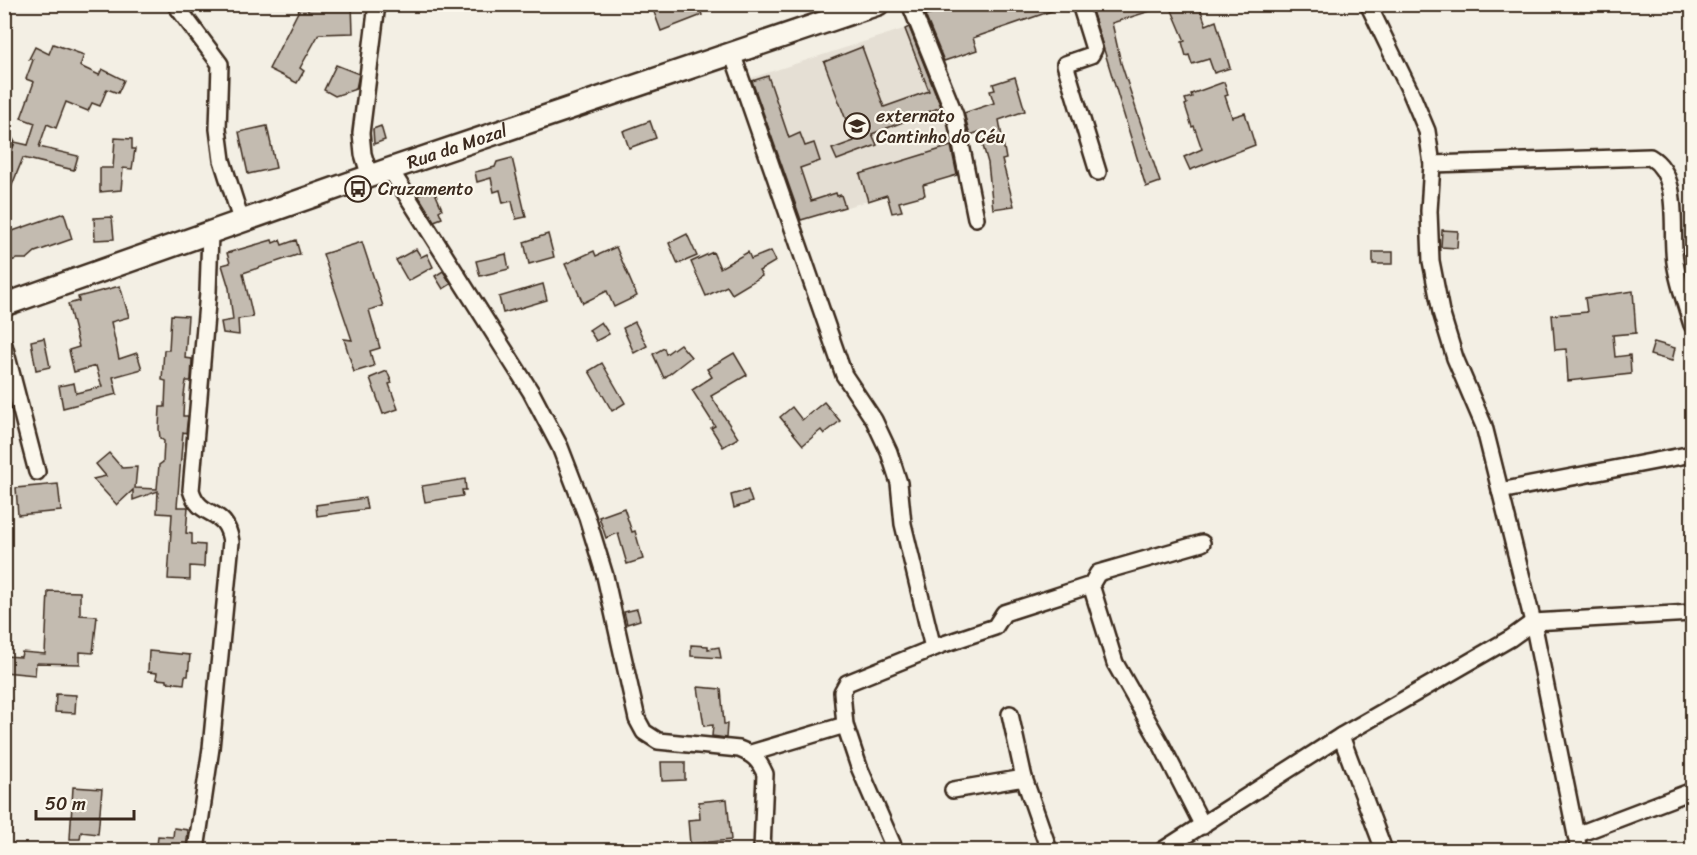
<svg xmlns="http://www.w3.org/2000/svg" width="1697" height="855" font-family="Sriracha,sans-serif">
  <rect width="100%" height="100%" fill="#f3efe4"/>
  <filter id="ink" filterUnits="userSpaceOnUse"><feTurbulence type="fractalNoise" baseFrequency=".0167" numOctaves="2"/><feDisplacementMap in="SourceGraphic" scale="12" xChannelSelector="R" yChannelSelector="G"/><feConvolveMatrix kernelMatrix="1 2 1 2 8 2 1 2 1" color-interpolation-filters="sRGB"/></filter>
  <g filter="url(#ink)">
    <polygon fill="#e5dfd4" points="916,25 947,105 962,174 798,221 748,79"/>
    <g fill="#c3bbb0" stroke="#3b2a1e" stroke-width="1.5">
      <polygon points="302,4 308,10 313,6 352,4 353,33 319,34 300,68 304,71 297,83 269,69"/>
      <polygon points="651,4 698,4 702,15 661,31"/>
      <polygon points="967,4 1066,4 1066,6 973,38 977,50 944,61 925,15"/>
      <polygon points="1090,4 1163,4 1163,7 1112,23 1121,63 1160,182 1146,187"/>
      <polygon points="1180,4 1199,5 1206,25 1216,21 1230,68 1214,73 1209,59 1192,64 1189,55 1186,56 1182,42 1185,41 1171,8"/>
      <polygon points="909,27 941,107 872,134 877,145 837,160 832,149 854,141 824,62 862,47 884,107 929,91 905,29"/>
      <polygon points="53,44 84,55 80,66 99,75 102,69 124,80 118,93 107,89 100,106 92,103 88,111 66,102 56,128 47,124 39,147 78,156 74,170 23,158 4,205 4,155 9,155 15,142 28,145 35,123 21,118 34,82 26,79 33,60 29,59 35,47 49,54"/>
      <polygon points="336,65 359,74 356,89 335,96 324,90"/>
      <polygon points="768,76 789,138 800,133 805,146 814,143 820,161 800,168 811,201 836,193 837,196 841,195 845,207 801,220 752,81"/>
      <polygon points="1015,77 1025,111 999,120 1006,159 1002,160 1014,206 993,209 988,163 979,132 970,135 964,113 994,103 990,91 995,90 993,84"/>
      <polygon points="1224,82 1228,95 1225,96 1232,117 1245,113 1255,145 1190,170 1184,157 1202,149 1194,126 1192,127 1185,105 1187,104 1185,99 1192,97 1191,94"/>
      <polygon points="650,121 656,138 629,148 623,131"/>
      <polygon points="267,126 276,168 248,174 239,132"/>
      <polygon points="381,126 385,140 374,144 373,129"/>
      <polygon points="115,138 132,139 132,149 135,149 132,169 123,168 121,190 100,192 100,168 113,168"/>
      <polygon points="951,146 957,175 923,185 925,195 899,202 902,211 892,213 887,195 868,201 860,174"/>
      <polygon points="512,158 526,217 516,219 512,201 503,203 500,190 494,192 491,178 477,182 475,172 495,167 497,162"/>
      <polygon points="433,188 442,209 439,211 442,218 434,221 418,195"/>
      <polygon points="64,213 72,239 35,252 27,259 17,259 4,263 4,234"/>
      <polygon points="112,217 114,239 95,240 94,218"/>
      <polygon points="1442,230 1458,231 1457,248 1441,247"/>
      <polygon points="548,234 554,257 529,264 524,242"/>
      <polygon points="687,234 697,256 678,264 669,243"/>
      <polygon points="272,240 273,243 280,240 282,245 296,240 300,254 243,273 253,317 238,319 239,335 223,333 221,322 233,320 229,288 222,265 230,263 227,253"/>
      <polygon points="362,242 383,306 369,310 380,348 370,351 374,366 354,372 344,339 352,340 323,254"/>
      <polygon points="616,247 637,296 614,307 607,291 583,303 565,264 594,251 596,256"/>
      <polygon points="416,249 421,257 427,254 433,267 408,281 396,260"/>
      <polygon points="771,251 776,261 759,271 762,276 732,294 727,286 706,296 691,262 713,252 720,268 748,252 751,259"/>
      <rect x="1373" y="252" width="20" height="12"/>
      <polygon points="506,254 509,269 480,276 476,261"/>
      <polygon points="443,271 451,284 443,289 435,276"/>
      <polygon points="543,284 547,300 503,313 499,297"/>
      <polygon points="120,286 129,317 111,322 119,359 137,353 142,369 113,377 117,394 63,408 59,386 74,383 76,393 102,387 96,366 74,372 69,350 79,347 68,304 79,301 78,297"/>
      <polygon points="1633,291 1636,333 1613,335 1615,357 1630,355 1631,374 1568,381 1566,349 1555,350 1552,315 1587,312 1585,298"/>
      <polygon points="171,315 188,316 185,358 192,359 191,381 186,381 184,395 183,416 188,416 186,433 183,432 177,507 188,507 186,533 192,534 192,544 205,545 204,567 190,566 190,580 168,579 172,514 157,513 158,491 133,500 133,490 117,505 93,479 106,476 96,464 109,453 122,468 137,467 135,488 157,489 159,465 163,462 164,441 160,438 159,429 160,407 165,407 166,381 162,380 164,350 169,350"/>
      <polygon points="601,322 609,334 596,341 589,330"/>
      <polygon points="635,322 647,346 634,353 623,328"/>
      <polygon points="44,338 50,367 36,370 31,341"/>
      <polygon points="1654,342 1675,348 1672,361 1650,355"/>
      <polygon points="680,344 691,357 664,378 653,354 664,348 666,354"/>
      <polygon points="734,353 747,375 711,396 738,438 723,447 711,428 715,426 692,390 712,377 707,369"/>
      <polygon points="602,363 625,403 612,411 589,371"/>
      <polygon points="387,371 392,383 389,384 398,409 383,414 370,378"/>
      <polygon points="824,402 840,421 824,434 821,430 803,445 780,417 792,407 802,420"/>
      <polygon points="465,479 466,490 462,490 463,496 425,502 422,486"/>
      <polygon points="58,484 61,511 18,515 16,488"/>
      <polygon points="748,490 752,502 734,508 731,495"/>
      <polygon points="365,498 367,509 317,516 316,505"/>
      <polygon points="624,508 632,532 635,531 643,559 627,564 618,533 606,538 599,517"/>
      <polygon points="48,591 80,592 80,615 97,616 93,653 80,652 80,664 36,663 35,675 4,672 4,656 21,657 22,652 45,654"/>
      <polygon points="637,609 640,620 627,624 624,612"/>
      <polygon points="691,645 708,646 708,649 719,647 721,658 691,656"/>
      <polygon points="149,651 190,655 188,676 185,676 184,684 167,682 167,680 156,679 157,673 148,672"/>
      <polygon points="698,687 721,689 724,724 727,724 726,738 712,736 713,725 704,726"/>
      <polygon points="56,694 76,695 75,713 55,712"/>
      <polygon points="661,762 685,762 685,780 662,781"/>
      <polygon points="73,787 102,789 98,834 81,832 80,839 70,839"/>
      <polygon points="727,799 731,840 690,844 688,820 700,819 699,802"/>
      <polygon points="174,828 188,830 186,849 157,846 158,836 173,837"/>
    </g>
    <g fill="none" stroke-linecap="round" stroke-linejoin="round">
      <g stroke="#3b2a1e" stroke-width="20">
        <g id="street">
          <polyline points="175,4 220,64 218,129 222,160 242,223"/>
          <polyline points="910,4 955,115 976,218"/>
          <polyline points="1080,4 1094,49 1091,55 1065,64 1098,172"/>
          <polyline points="1368,4 1411,93 1427,131 1432,164 1429,211 1431,261 1441,312 1455,358 1484,426 1533,622 1579,850"/>
          <polyline points="732,53 844,375 874,420 889,452 899,483 903,524 933,648"/>
          <polyline points="4,145 5,143"/>
          <path d="M 1432,164 L 1650,157 C 1682,176 1670,229 1675,262 C 1678,283 1686,305 1692,325"/>
          <path d="M 390,169 L 531,392 L 560,447 L 587,517 L 605,576 L 637,719 L 644,732 L 658,741 L 739,749 C 753,754 759,760 765,774 L 762,850"/>
          <polyline points="370,177 363,154 361,133 377,4"/>
          <polyline points="4,345 37,472"/>
          <polyline points="1500,491 1692,454"/>
          <polyline points="1202,543 1098,573 1091,585 1115,663 1162,746 1203,826"/>
          <polyline points="1010,714 1024,778"/>
          <polyline points="845,725 842,692 847,683 941,645 995,627 1004,613 1091,585"/>
          <polyline points="1341,736 1384,850"/>
          <polyline points="751,753 845,725 859,767 895,850"/>
          <polyline points="953,790 1024,778 1049,850"/>
          <polyline points="1576,835 1692,791"/>
          <path d="M 196,850 L 211,748 L 231,542 C 226,505 200,521 191,490 L 208,292 L 210,234"/>
          <polyline points="1163,850 1341,736 1511,638 1533,622 1692,613"/>
        </g>
      </g>
      <g stroke="#3b2a1e" stroke-width="26">
        <g id="secondary">
          <path id="s1" d="M 4,305 L 390,169 L 878,4"/>
        </g>
      </g>
      <use href="#street" stroke="#fbf7ec" stroke-width="15"/>
      <use href="#secondary" stroke="#fbf7ec" stroke-width="21"/>
    </g>
  </g>
  <defs>
    <g id="school-ring" transform="scale(1.35)"><circle r="9.5" fill="#fbf7ec" stroke="#3b2a1e" stroke-width="1.5"/><path d="M0-5L7-2L0 1L-7-2ZM-4 1L0 2.5L4 1V4Q0 6-4 4Z" fill="#3b2a1e"/></g>
    <g id="bus-ring" transform="scale(1.35)"><circle r="9.5" fill="#fbf7ec" stroke="#3b2a1e" stroke-width="1.5"/><path d="M-5-6H5V4H4V6H2V4H-2V6H-4V4H-5ZM-3.5-4V0h7V-4ZM-3.5 1.2v1.5H-2V1.2ZM2 1.2v1.5H3.5V1.2Z" fill="#3b2a1e"/></g>
  </defs>
  <g fill-rule="evenodd">
    <use href="#school-ring" x="857" y="126"/>
    <use href="#bus-ring" x="358" y="189"/>
  </g>
  <g text-anchor="middle" dominant-baseline="central" stroke-width="4.5" stroke-linejoin="round" paint-order="stroke">
    <g font-size="18" fill="#3b2a1e" stroke="#fbf7ec" text-anchor="start">
      <text x="876" y="116">externato<tspan x="876" dy="21">Cantinho do Céu</tspan></text>
      <text x="378" y="189">Cruzamento</text>
    </g>
    <g font-size="18" fill="#3b2a1e" stroke="#fbf7ec">
      <text stroke="none"><textPath href="#s1" startOffset="480">Rua da Mozal</textPath></text>
    </g>
  </g>
  <rect width="1697" height="855" fill="none" stroke="#fbf7ec" stroke-width="24"/>
  <rect x="12" y="12" width="1673" height="831" fill="none" stroke="#3b2a1e" stroke-width="2" filter="url(#ink)"/>
  <path d="M36 810v9h98v-9" fill="none" stroke="#3b2a1e" stroke-width="3"/>
  <text x="45" y="810" font-size="18" fill="#3b2a1e" stroke="#fbf7ec" stroke-width="4.5" paint-order="stroke">50 m</text>
</svg>
